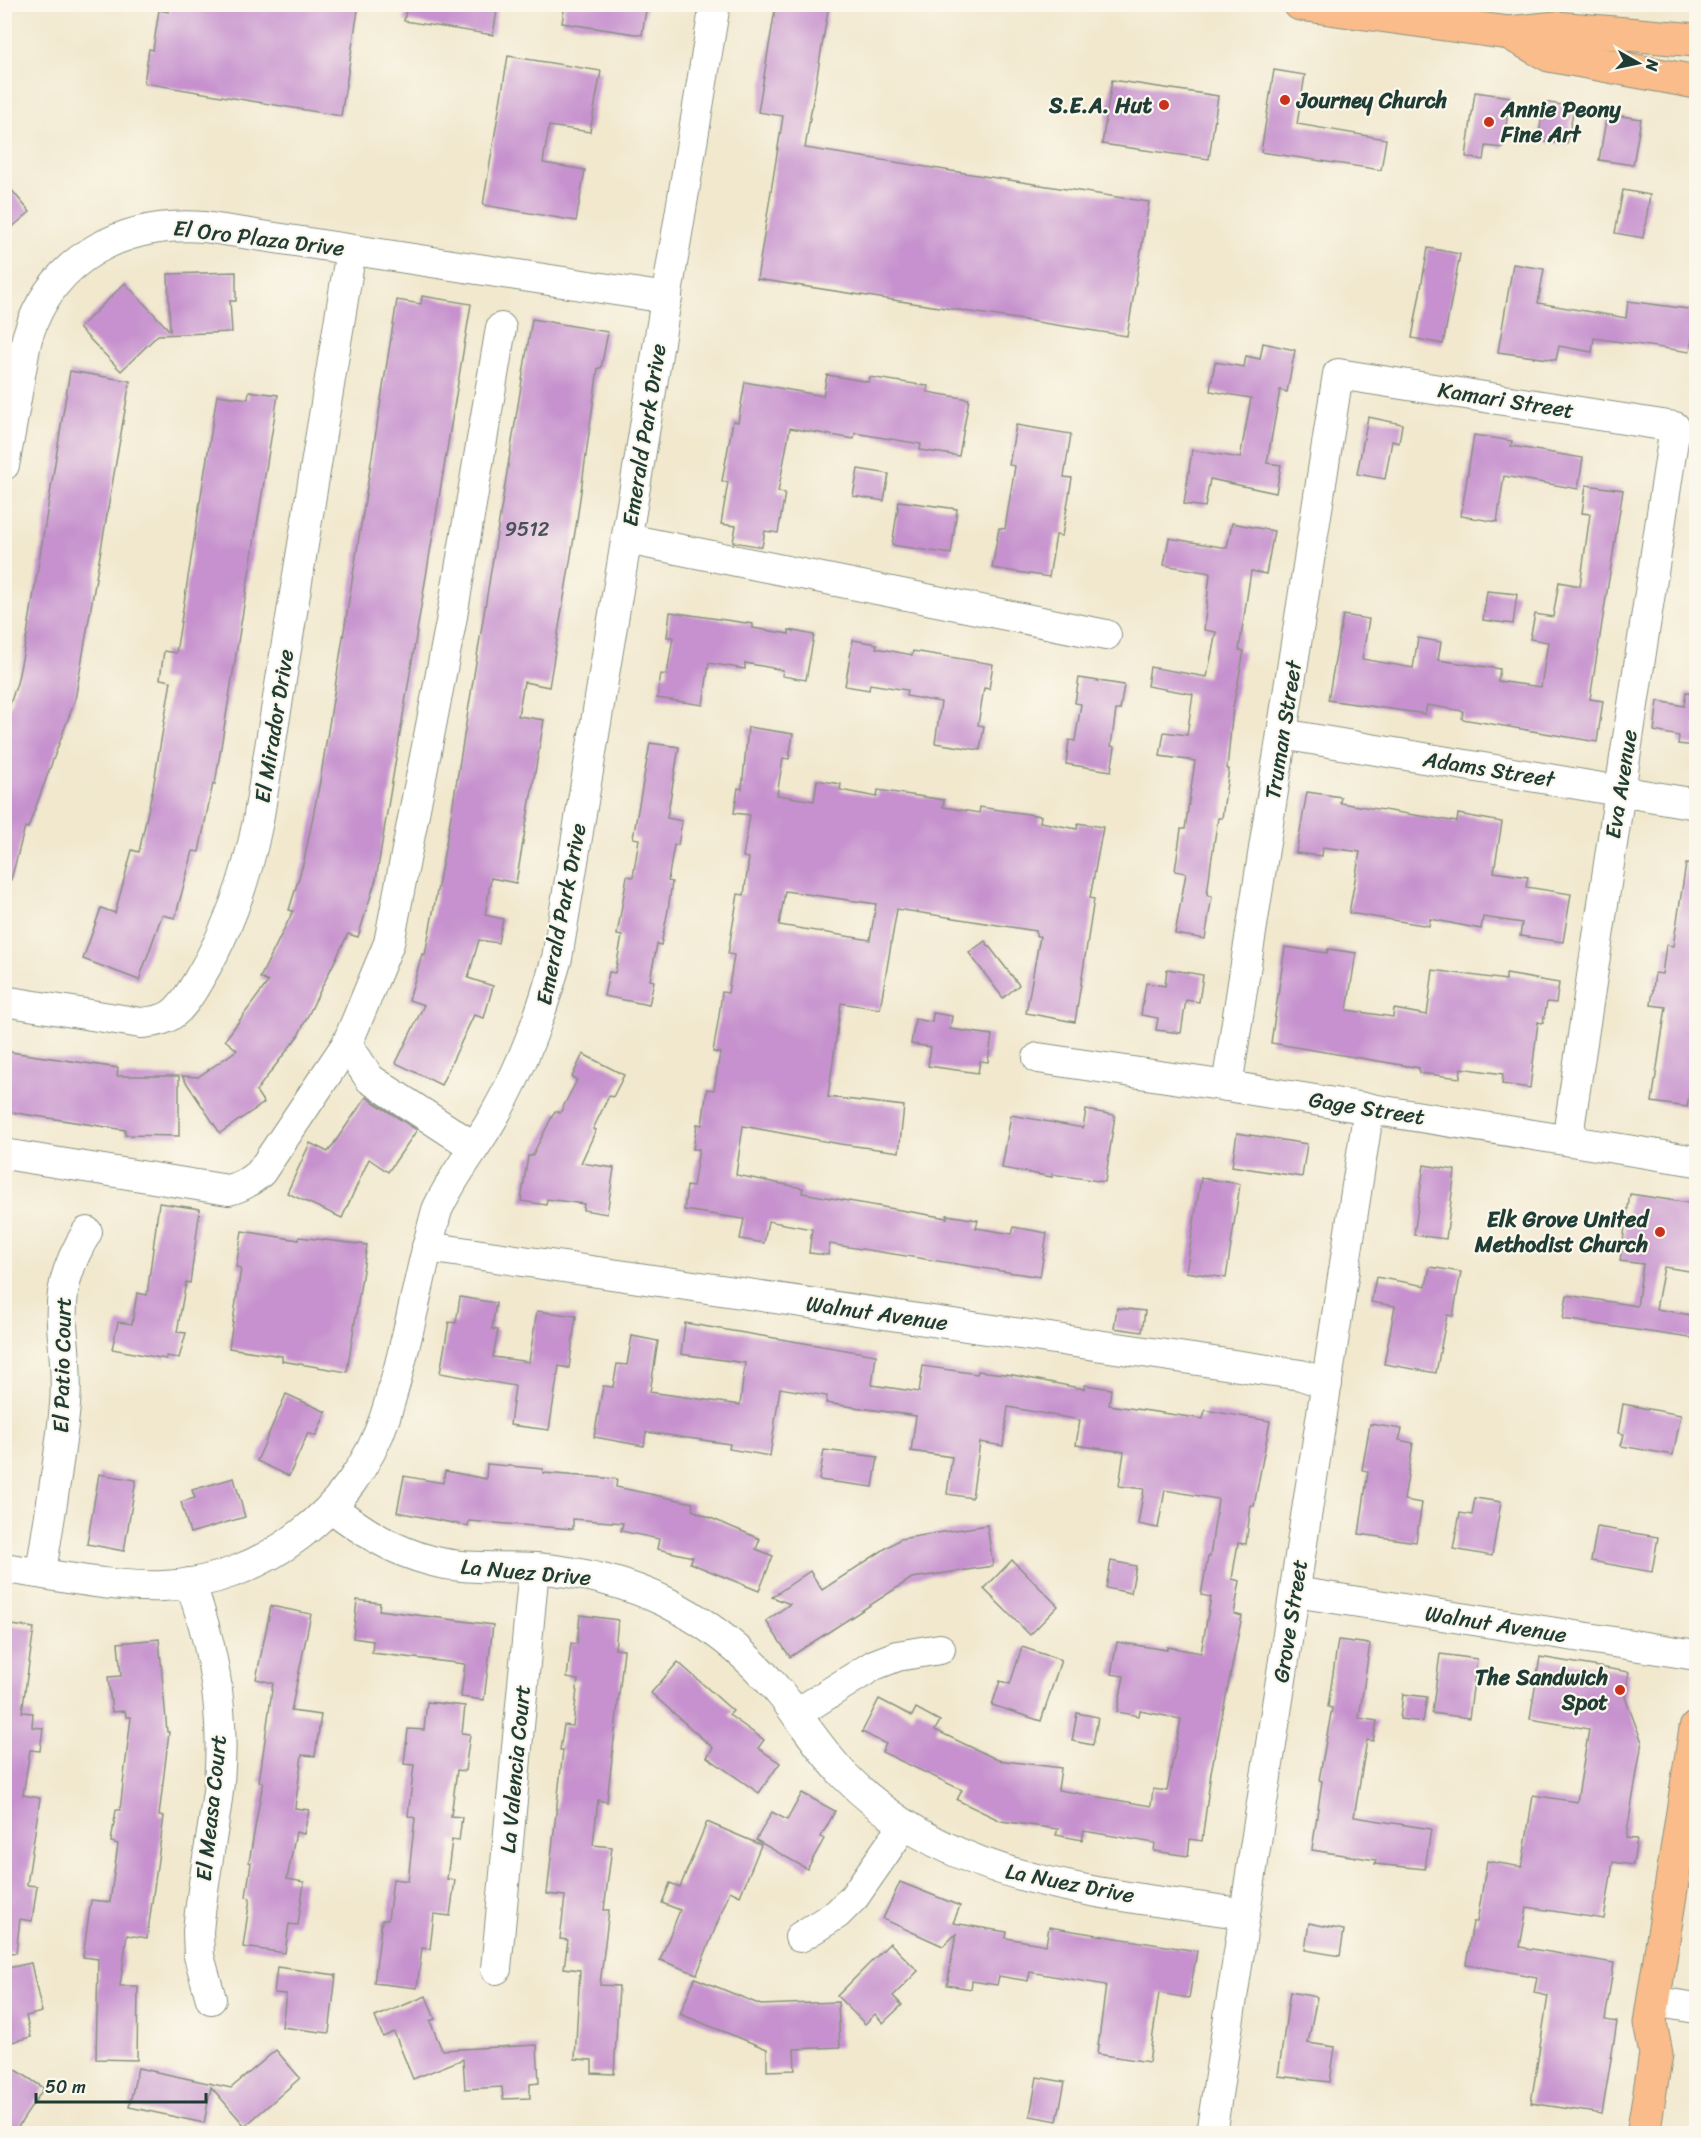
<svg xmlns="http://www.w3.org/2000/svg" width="1701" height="2138" font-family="Sriracha,sans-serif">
  <rect width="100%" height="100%" fill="#fbf7ec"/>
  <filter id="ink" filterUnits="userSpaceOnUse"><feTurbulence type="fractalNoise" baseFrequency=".0167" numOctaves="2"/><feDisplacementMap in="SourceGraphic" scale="12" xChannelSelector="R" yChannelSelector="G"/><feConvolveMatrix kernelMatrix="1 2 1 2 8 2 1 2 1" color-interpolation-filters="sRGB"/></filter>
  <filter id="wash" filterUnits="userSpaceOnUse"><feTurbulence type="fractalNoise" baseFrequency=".008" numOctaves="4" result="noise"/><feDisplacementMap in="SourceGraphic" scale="24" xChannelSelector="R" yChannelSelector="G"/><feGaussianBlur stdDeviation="1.35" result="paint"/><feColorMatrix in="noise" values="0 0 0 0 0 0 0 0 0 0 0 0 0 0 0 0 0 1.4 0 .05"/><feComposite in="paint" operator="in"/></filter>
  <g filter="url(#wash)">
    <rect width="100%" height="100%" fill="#f1e8ce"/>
    <g id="blocks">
      <g fill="#c691ce" fill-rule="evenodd">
        <polygon points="170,4 359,4 341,116 144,83 149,49 153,50 159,10 169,12"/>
        <polygon points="407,4 498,4 493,35 404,21"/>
        <polygon points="565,4 647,4 642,35 562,23"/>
        <polygon points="776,4 829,4 805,148 1149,202 1127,336 757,279 783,116 758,112"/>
        <polygon points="508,56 601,71 590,132 549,126 543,163 585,170 576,221 483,205"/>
        <polygon points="1274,70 1305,75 1297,124 1386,139 1381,170 1261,152"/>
        <polygon points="1112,80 1218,96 1209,159 1102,144"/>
        <polygon points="1475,92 1510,97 1503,148 1486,146 1484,160 1466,157"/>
        <polygon points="1544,102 1574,107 1567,144 1538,141"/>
        <polygon points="1607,114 1641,119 1633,165 1599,160"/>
        <polygon points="4,181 30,212 4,234"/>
        <polygon points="1623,190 1650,195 1643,238 1615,233"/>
        <polygon points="1428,248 1460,254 1443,344 1412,338"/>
        <polygon points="1513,264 1544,269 1538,303 1626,318 1628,301 1696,310 1690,352 1594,338 1592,352 1559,346 1556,360 1498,352"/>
        <polygon points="236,272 236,301 230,301 232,332 158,335 121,371 79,328 125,283 170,331 168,274"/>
        <polygon points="422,296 471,304 376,879 358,937 348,934 298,1036 256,1091 264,1103 220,1133 182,1076 198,1077 237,1050 225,1040 268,982 260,978 293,911 289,910 304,861 320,781 397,300 421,304"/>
        <polygon points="532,319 608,332 601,368 598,368 577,520 549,687 524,682 518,716 544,720 516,883 491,878 485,915 503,919 498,943 479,940 468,978 493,986 484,1018 474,1015 441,1085 396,1063 424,1005 409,1000 422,954 425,955 450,822"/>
        <polygon points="1263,343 1295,350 1287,392 1280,390 1267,463 1281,465 1276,493 1210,479 1205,507 1184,504 1192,450 1240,458 1251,398 1210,391 1215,362 1244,367 1246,356 1260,359"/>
        <polygon points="70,371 130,381 75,700 28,828 25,827 11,880 4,879 4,722 17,683 27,635"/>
        <polygon points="827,375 869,382 870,377 928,386 927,392 969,399 959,456 920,450 921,444 855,433 854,439 790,428 778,492 785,493 778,533 765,531 762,547 733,542 736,526 721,524 728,482 722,481 733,421 738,422 745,382 823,396"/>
        <polygon points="249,391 278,395 215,784 213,783 199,852 193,851 175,918 162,915 139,980 83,959 101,908 115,913 132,850 139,852 153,788 171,681 160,679 164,651 176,653 217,395 248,399"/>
        <polygon points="1368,417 1402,424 1399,443 1392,441 1385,479 1357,474"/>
        <polygon points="1016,425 1071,434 1064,477 1072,478 1062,536 1056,535 1049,577 992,568 999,528 1005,529 1015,466 1009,465"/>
        <polygon points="1474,435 1512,441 1511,446 1583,458 1578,489 1504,476 1497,522 1461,516"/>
        <polygon points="858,469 889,474 884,501 853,496"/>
        <polygon points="1586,485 1623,490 1590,699 1603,701 1597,742 1462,719 1463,711 1427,705 1425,714 1328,700 1343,615 1369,619 1362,659 1413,668 1418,638 1441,642 1438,660 1500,669 1498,681 1541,687 1548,642 1530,639 1535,614 1553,617 1559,582 1580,586 1590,514 1582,513"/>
        <polygon points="899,501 957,509 951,554 892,545"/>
        <polygon points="1232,523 1274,531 1266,574 1251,571 1239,650 1244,651 1233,707 1227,769 1229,769 1222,818 1218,818 1211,863 1207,895 1212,896 1205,939 1175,934 1186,873 1175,871 1181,829 1185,829 1195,761 1160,756 1164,732 1187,735 1193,694 1147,686 1150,667 1207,677 1216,632 1204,630 1210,573 1164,565 1169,538 1227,548"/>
        <polygon points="1487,591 1517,594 1513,624 1483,620"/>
        <polygon points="670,612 753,624 753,628 789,634 789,630 814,635 806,680 782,676 783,670 745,663 745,669 709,663 703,705 657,698 661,674 667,675 673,637 667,637"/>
        <polygon points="853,640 877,644 876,648 912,655 913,651 993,664 989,689 984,688 978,725 984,726 980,750 935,743 941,702 906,696 907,690 870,684 869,690 845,686"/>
        <polygon points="1079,678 1124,685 1120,710 1116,710 1111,746 1115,747 1111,771 1066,764 1069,740 1075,741 1081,704 1075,703"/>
        <polygon points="1686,692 1696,693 1696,746 1678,744 1679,736 1654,731 1658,701 1684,706"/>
        <path d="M 748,727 L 793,734 L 789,759 L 783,758 L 777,795 L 814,801 L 817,780 L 841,784 L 840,790 L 877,797 L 878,790 L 944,800 L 943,807 L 979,813 L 980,807 L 1041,816 L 1040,822 L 1077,829 L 1078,823 L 1103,827 L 1090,898 L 1094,899 L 1075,1022 L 1026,1013 L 1040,936 L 1036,936 L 1036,931 L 897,909 L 880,1009 L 841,1003 L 828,1097 L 904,1106 L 899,1152 L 840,1144 L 743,1126 L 736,1175 L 803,1188 L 802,1193 L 947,1218 L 947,1215 L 978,1220 L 976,1228 L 1012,1234 L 1014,1227 L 1047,1233 L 1040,1277 L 830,1244 L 828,1255 L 809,1253 L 812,1229 L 768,1221 L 764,1243 L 740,1239 L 744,1219 L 684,1210 L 687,1186 L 693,1187 L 699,1149 L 693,1149 L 697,1124 L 702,1125 L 707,1089 L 714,1090 L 720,1053 L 713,1052 L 719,1016 L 722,992 L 728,993 L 734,955 L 728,954 L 738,894 L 744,895 L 749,858 L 743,857 L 750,815 L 734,813 L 738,788 L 742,789 ZM 785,891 L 876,904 L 870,940 L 779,925 Z"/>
        <polygon points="650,743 679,747 667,818 682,821 678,845 674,845 668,881 672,882 668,910 661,945 657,944 650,980 654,981 649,1005 604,996 609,972 615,973 622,936 617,935 627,876 633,877 639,839 633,838"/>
        <polygon points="1307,792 1341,797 1340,803 1457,822 1458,814 1502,822 1494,872 1528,877 1526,887 1571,894 1563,942 1520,936 1522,923 1483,917 1481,929 1430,919 1429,926 1349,913 1360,852 1323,847 1322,856 1296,853"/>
        <polygon points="1686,864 1696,865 1696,1084 1691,1083 1687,1107 1652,1102 1666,1007 1651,1005 1655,973 1662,974 1666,945 1673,946"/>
        <polygon points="985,941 1019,985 1003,998 969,953"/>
        <polygon points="1285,947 1327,953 1328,949 1356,953 1347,1010 1393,1017 1394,1009 1427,1015 1433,970 1506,980 1506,974 1559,983 1556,1003 1547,1002 1543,1023 1538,1022 1530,1088 1502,1084 1503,1074 1461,1068 1460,1078 1419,1073 1419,1068 1271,1043"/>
        <polygon points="1167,969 1203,975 1199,1002 1186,1000 1181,1033 1156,1030 1158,1018 1141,1015 1146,983 1165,986"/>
        <polygon points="933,1013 952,1016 950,1029 992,1035 988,1062 980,1061 978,1073 928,1066 931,1047 911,1044 915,1019 932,1022"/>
        <polygon points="4,1051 118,1068 117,1076 179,1076 179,1136 125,1135 125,1130 4,1111"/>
        <polygon points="583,1054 624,1075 613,1097 609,1096 593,1129 596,1130 581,1163 614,1168 607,1214 583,1210 584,1204 547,1199 546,1205 521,1201 528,1156 532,1156 555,1111 560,1113 577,1080 572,1077"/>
        <polygon points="366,1097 417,1130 388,1172 369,1159 342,1218 287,1193 310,1143 328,1152"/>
        <polygon points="1086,1110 1115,1115 1105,1182 1052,1174 1052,1177 1002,1168 1011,1115 1083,1128"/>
        <polygon points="1237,1133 1307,1144 1302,1177 1232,1166"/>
        <polygon points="1424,1165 1455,1170 1446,1239 1414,1235"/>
        <polygon points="1201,1178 1240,1184 1226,1278 1186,1272"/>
        <polygon points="1630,1194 1696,1204 1696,1272 1664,1267 1656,1309 1696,1316 1696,1339 1563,1319 1567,1295 1637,1306 1643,1264 1620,1261"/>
        <polygon points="159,1203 200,1209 190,1283 186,1282 177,1332 186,1333 179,1358 166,1356 166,1359 112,1349 118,1322 132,1324 137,1293 147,1295"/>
        <polygon points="242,1231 299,1240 299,1237 367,1245 347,1372 282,1361 282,1356 229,1348 241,1268 236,1267"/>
        <polygon points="1430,1267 1461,1272 1453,1316 1447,1315 1436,1373 1384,1364 1395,1306 1371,1302 1376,1277 1426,1286"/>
        <polygon points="460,1297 496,1303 492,1329 498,1330 493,1357 529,1362 537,1311 576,1316 569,1368 559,1366 549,1430 510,1425 515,1386 440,1373 449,1322 456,1323"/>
        <polygon points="1117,1308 1145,1311 1142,1332 1114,1328"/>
        <polygon points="685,1323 876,1355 872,1385 919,1392 923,1366 977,1374 978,1371 1013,1375 1084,1389 1085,1385 1111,1389 1109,1405 1203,1419 1205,1410 1270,1421 1254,1506 1251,1505 1246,1544 1238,1543 1232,1579 1240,1581 1234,1614 1242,1616 1211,1772 1202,1841 1190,1839 1188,1856 1154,1851 1155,1843 1084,1831 1082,1840 1056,1835 1058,1829 1001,1821 957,1800 962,1790 882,1752 886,1744 862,1732 879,1699 912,1716 916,1708 940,1721 935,1730 998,1760 1061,1768 1058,1790 1151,1806 1153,1789 1167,1791 1181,1719 1140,1711 1139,1716 1117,1712 1124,1676 1111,1674 1117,1642 1167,1650 1167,1647 1201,1653 1211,1597 1201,1595 1208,1557 1210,1557 1218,1499 1165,1490 1158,1528 1138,1524 1144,1489 1119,1486 1124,1452 1076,1445 1080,1420 1008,1407 1003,1446 980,1442 972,1498 947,1494 952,1457 911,1451 916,1416 826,1403 827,1396 780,1388 770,1456 729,1449 730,1444 646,1432 644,1446 594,1437 603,1386 613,1387 617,1364 627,1365 632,1336 658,1341 650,1392 740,1405 745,1363 681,1354"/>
        <polygon points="286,1394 326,1412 316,1436 308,1433 289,1476 257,1461"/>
        <polygon points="1623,1404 1681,1415 1673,1455 1621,1446 1624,1434 1618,1433"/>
        <polygon points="1370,1424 1402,1429 1399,1440 1413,1443 1404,1500 1422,1503 1416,1542 1359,1534 1368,1471 1362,1470"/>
        <polygon points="824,1450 878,1457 873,1487 819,1480"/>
        <polygon points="487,1464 543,1469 543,1473 617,1479 616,1487 693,1503 692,1510 760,1539 756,1549 773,1556 759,1591 690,1563 693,1557 657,1549 659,1539 621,1531 623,1523 573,1519 573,1529 469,1521 468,1526 397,1512 404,1476 443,1483 445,1471 486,1479"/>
        <polygon points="99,1474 136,1480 124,1551 87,1544"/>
        <polygon points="234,1478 245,1517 190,1533 181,1502 195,1498 192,1490"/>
        <polygon points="1475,1498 1501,1502 1492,1556 1453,1549 1460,1513 1472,1515"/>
        <polygon points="987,1525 993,1566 912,1578 790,1657 766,1621 790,1604 772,1597 810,1571 822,1590 900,1539"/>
        <polygon points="1597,1527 1658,1537 1652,1572 1591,1561"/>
        <polygon points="1012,1560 1058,1606 1030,1635 984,1589"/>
        <polygon points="1111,1561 1136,1566 1131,1593 1106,1588"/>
        <polygon points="357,1600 380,1603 379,1610 493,1625 484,1700 461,1697 465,1664 372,1653 373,1641 353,1638"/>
        <polygon points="271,1606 311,1614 291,1711 321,1715 315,1756 302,1755 295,1808 309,1810 304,1834 296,1832 287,1879 304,1882 298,1925 289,1924 285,1953 243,1947 250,1898 246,1897 251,1863 249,1862 263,1782 259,1782 273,1683 256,1679"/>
        <polygon points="580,1615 618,1620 615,1649 624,1650 607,1802 598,1800 593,1845 612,1847 604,1910 609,1910 600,1985 619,1986 614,2074 592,2073 592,2060 575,2059 580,1970 564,1968 568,1940 560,1939 565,1896 547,1894 563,1750 560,1750 564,1725 573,1726 578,1680 567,1678 571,1643 577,1644"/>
        <polygon points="4,1624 34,1628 22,1712 33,1713 32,1727 43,1728 40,1751 30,1750 23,1795 40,1798 27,1885 37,1886 32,1921 20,1919 16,1953 4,1952"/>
        <polygon points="159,1639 167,1732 169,1732 159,1816 164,1816 147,1938 127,1935 120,1986 138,1986 137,2060 96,2059 98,1959 83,1957 91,1900 110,1902 118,1844 111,1842 116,1810 120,1810 131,1717 126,1717 125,1711 112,1712 108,1677 121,1676 118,1643"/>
        <polygon points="1338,1640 1370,1644 1359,1718 1377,1721 1373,1741 1367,1740 1354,1817 1431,1829 1425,1869 1375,1864 1376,1860 1312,1850 1322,1781 1319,1780 1332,1708 1328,1707"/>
        <polygon points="1022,1647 1061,1660 1041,1721 992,1705 1000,1681 1010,1684"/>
        <polygon points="1440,1654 1477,1659 1469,1718 1432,1713"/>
        <polygon points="1540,1657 1629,1672 1625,1697 1642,1742 1626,1838 1637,1839 1633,1865 1613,1862 1604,1919 1527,1907 1520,1947 1614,1963 1605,2020 1617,2022 1602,2114 1531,2103 1548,1996 1534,1993 1537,1977 1466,1964 1473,1922 1477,1922 1487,1861 1522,1867 1533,1795 1577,1802 1589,1729 1530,1719"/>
        <polygon points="678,1662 733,1711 729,1715 764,1740 758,1748 780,1763 759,1793 707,1757 713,1748 651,1693"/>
        <polygon points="1403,1694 1427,1697 1423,1722 1400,1719"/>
        <polygon points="427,1702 465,1706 462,1733 470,1734 465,1771 457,1770 451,1816 462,1817 459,1841 452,1840 447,1879 455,1880 450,1916 434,1914 430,1949 422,1948 417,1988 374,1983 382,1920 388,1920 393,1879 408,1881 415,1818 408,1816 414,1765 404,1764 408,1729 424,1730"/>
        <polygon points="1077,1713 1098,1717 1093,1745 1072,1741"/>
        <polygon points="802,1793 835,1811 821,1837 824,1839 807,1869 756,1840 772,1812 787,1820"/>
        <polygon points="707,1822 761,1845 740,1896 730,1891 697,1974 660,1960 680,1910 662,1903 670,1883 680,1887"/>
        <polygon points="900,1882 960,1906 953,1923 1007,1932 1006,1938 1046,1945 1049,1927 1197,1951 1189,1998 1159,1993 1149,2062 1097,2054 1106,1985 1030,1972 1028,1981 999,1976 997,1985 972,1981 971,1989 947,1985 956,1934 943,1946 883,1919"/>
        <polygon points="1309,1923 1344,1930 1340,1956 1305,1950"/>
        <polygon points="890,1943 918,1971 893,1996 902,2005 883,2023 875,2014 865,2024 837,1996"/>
        <polygon points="31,1963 42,2012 26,2016 31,2037 4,2044 4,1969"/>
        <polygon points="277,1967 336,1975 329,2033 282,2027 286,1994 274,1993"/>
        <polygon points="695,1978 761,2005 838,2002 840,2047 794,2049 795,2070 767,2071 767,2049 680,2014"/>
        <polygon points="1290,1992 1317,1997 1308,2043 1335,2047 1330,2082 1278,2076"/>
        <polygon points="426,1996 435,2019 430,2021 442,2050 537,2045 539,2083 530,2084 530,2098 503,2099 502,2087 465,2089 463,2059 413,2079 394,2032 383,2037 375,2017"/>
        <polygon points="276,2050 300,2078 245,2126 211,2087 204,2123 129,2107 138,2068 231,2088"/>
        <polygon points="4,2062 44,2088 14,2133 4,2133"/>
        <polygon points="1037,2077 1065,2082 1057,2121 1030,2116"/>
      </g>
    </g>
  </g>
  <g filter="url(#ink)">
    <use href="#blocks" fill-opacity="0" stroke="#889281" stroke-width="1.5"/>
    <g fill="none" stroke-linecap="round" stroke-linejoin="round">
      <g stroke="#889281" stroke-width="32">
        <g id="minor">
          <path d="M 4,465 C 10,435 15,405 20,375 C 23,362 24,347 28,335 C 53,256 126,221 204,227 L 667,298"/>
          <polyline points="627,539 1106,635"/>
          <polyline points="1282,734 1696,804"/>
          <path d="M 4,1001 L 141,1023 C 152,1022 162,1021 171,1015 C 183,1007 192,991 199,979 C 229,929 247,877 258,821 L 351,250"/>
          <polyline points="347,1044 370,1079 474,1147"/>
          <polyline points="1038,1058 1227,1086 1696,1161"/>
          <polyline points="1227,1086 1338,374 1675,427 1570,1122 1571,1141"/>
          <path d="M 4,1154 L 228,1190 C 242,1187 250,1181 261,1172 L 347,1044 L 389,943 L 451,622 L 501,328"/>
          <polyline points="427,1247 1301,1375 1327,1384"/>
          <path d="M 331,1507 C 362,1531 393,1551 432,1561 C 466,1570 501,1566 536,1568 C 581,1572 625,1582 666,1602 C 710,1624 749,1656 780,1693 C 802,1720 820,1750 844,1775 C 954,1887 1100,1891 1245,1914"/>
          <path d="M 4,1568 C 56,1575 110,1588 163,1586 C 262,1582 354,1511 385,1417 C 407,1350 418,1278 437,1210 C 452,1176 476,1148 494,1116 C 523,1066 541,1014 557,958 L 715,4"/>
          <path d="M 41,1573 C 49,1517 60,1461 65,1405 C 71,1332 43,1304 87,1232"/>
          <path d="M 190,1583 C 214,1647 225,1713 219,1782 C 214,1832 202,1882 198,1932 L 199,1956 L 211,1999"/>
          <polyline points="1295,1592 1696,1655"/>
          <polyline points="796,1714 874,1665 897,1656 940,1649"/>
          <polyline points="800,1937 837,1914 854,1897 904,1825"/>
          <polyline points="496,1969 534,1568"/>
          <polyline points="1653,2001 1696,2008"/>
          <polyline points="1211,2134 1369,1108"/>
        </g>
      </g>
      <g stroke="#889281" stroke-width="35">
        <g id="major">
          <polyline points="1300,4 1509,33 1556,28 1696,40"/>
          <polyline points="1509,33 1549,55 1696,82"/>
          <polyline points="1643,2134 1656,2054 1650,2023 1696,1728"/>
        </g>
      </g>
      <use href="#minor" stroke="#fff" stroke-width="30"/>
      <use href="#major" stroke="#f9bc8a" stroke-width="33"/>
    </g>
  </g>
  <g fill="#c8321e" stroke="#fbf7ec" stroke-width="2">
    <circle cx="1285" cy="100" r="6"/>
    <circle cx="1164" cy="105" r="6"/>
    <circle cx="1489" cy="122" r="6"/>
    <circle cx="1660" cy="1232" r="6"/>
    <circle cx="1620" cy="1690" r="6"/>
  </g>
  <g text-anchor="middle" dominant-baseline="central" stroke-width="4.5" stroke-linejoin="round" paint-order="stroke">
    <g font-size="20" fill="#49525a">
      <text x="527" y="529">9512</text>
    </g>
    <g font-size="22" font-weight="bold" fill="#1f3d34" stroke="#fbf7ec" text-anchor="end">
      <text x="1297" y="100" text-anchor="start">Journey Church</text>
      <text x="1152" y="105">S.E.A. Hut</text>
      <text x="1501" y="109" text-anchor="start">Annie Peony<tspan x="1501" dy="25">Fine Art</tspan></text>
      <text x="1648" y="1219">Elk Grove United<tspan x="1648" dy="25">Methodist Church</tspan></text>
      <text x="1608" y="1677">The Sandwich<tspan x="1608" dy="25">Spot</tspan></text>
    </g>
    <g font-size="22" fill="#1f3d34" stroke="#fbf7ec">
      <text transform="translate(259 238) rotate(7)">El Oro Plaza Drive</text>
      <text transform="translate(1506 400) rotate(9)">Kamari Street</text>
      <text transform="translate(644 435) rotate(-81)">Emerald Park Drive</text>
      <text transform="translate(274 726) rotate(-81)">El Mirador Drive</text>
      <text transform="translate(1283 730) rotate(-81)">Truman Street</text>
      <text transform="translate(1489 769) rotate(9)">Adams Street</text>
      <text transform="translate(1621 784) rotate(-81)">Eva Avenue</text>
      <text transform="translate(561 914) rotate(-79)">Emerald Park Drive</text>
      <text transform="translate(1367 1108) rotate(9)">Gage Street</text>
      <text transform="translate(877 1313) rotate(8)">Walnut Avenue</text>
      <text transform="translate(62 1365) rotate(-89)">El Patio Court</text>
      <text transform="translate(526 1572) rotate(5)">La Nuez Drive</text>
      <text transform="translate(1290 1621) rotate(-81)">Grove Street</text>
      <text transform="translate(1496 1624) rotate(9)">Walnut Avenue</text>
      <text transform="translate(515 1769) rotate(-85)">La Valencia Court</text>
      <text transform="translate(211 1808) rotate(-84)">El Measa Court</text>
      <text transform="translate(1070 1883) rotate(11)">La Nuez Drive</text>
    </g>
  </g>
  <rect width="1701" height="2138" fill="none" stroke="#fbf7ec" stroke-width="24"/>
  <g transform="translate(1638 63) rotate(99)" stroke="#fbf7ec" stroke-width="4.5" paint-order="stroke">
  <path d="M0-4.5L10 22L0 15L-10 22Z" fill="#1f3d34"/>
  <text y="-9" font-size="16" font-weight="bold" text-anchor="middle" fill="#1f3d34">N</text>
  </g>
  <path d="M36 2093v9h170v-9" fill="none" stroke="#1f3d34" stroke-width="3"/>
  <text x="45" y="2093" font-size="18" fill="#1f3d34" stroke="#fbf7ec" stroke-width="4.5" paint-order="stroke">50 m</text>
</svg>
